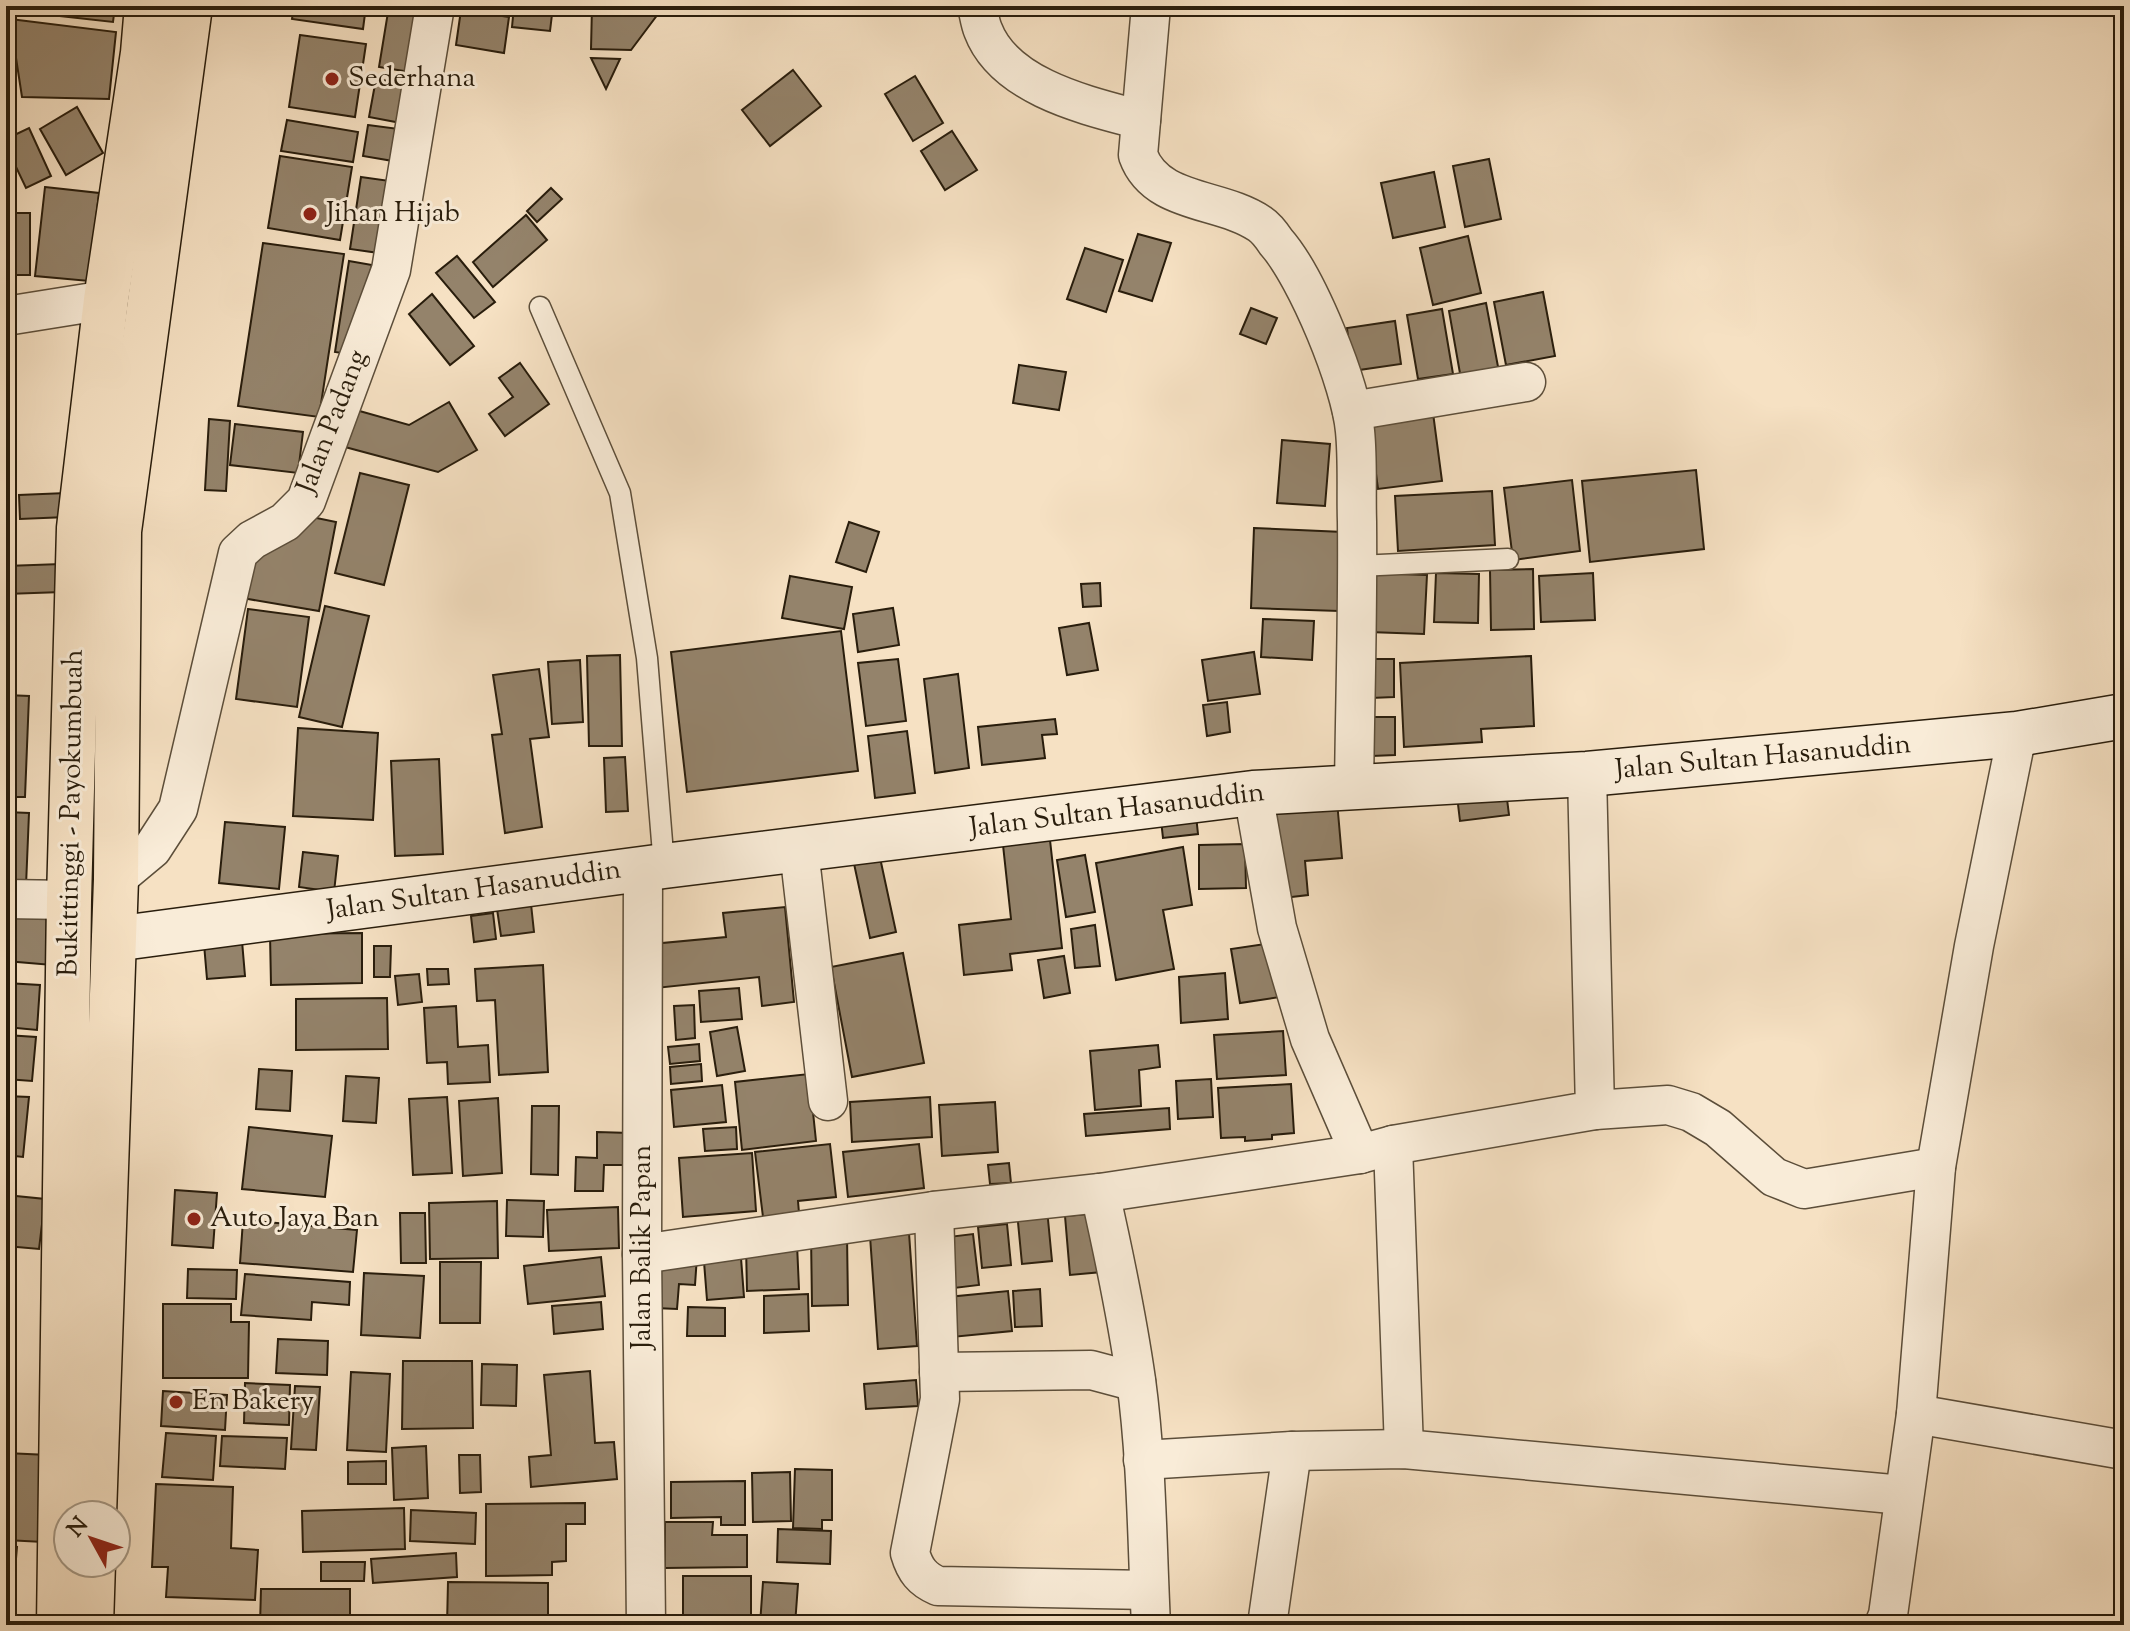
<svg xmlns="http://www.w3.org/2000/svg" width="2130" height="1631" font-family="'Sorts Mill Goudy',serif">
  <rect width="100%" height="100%" fill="#f6e1c3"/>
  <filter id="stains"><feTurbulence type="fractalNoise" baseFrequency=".0025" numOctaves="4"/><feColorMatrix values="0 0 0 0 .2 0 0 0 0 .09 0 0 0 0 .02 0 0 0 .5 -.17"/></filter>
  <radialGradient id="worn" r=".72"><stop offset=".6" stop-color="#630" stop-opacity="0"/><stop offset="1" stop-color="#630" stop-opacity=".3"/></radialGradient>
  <g fill="#94836b" stroke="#291d0c" stroke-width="2">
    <polygon points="6,6 115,6 113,22 6,10"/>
    <polygon points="294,6 366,6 363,29 292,19"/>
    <polygon points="389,6 420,8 410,72 379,67"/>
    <polygon points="514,6 553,6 550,31 512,27"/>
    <polygon points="592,6 664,6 631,50 591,49"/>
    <polygon points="1057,6 1107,6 1106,14 1057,10"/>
    <polygon points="461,10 509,17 504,53 456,45"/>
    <polygon points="10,19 116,32 109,99 22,97"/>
    <polygon points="300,35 366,44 355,117 289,107"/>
    <polygon points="591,58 620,59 606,89"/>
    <polygon points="793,70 821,106 770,146 742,110"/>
    <polygon points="915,76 943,123 913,141 885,94"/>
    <polygon points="376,79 407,84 401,123 369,117"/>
    <polygon points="77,107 103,153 66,175 40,129"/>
    <polygon points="287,120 358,132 353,162 281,151"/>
    <polygon points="368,125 399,129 393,161 363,156"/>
    <polygon points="29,128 51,176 26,188 6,146 6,139"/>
    <polygon points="952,131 977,170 945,190 921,151"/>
    <polygon points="280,156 352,167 340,240 268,228"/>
    <polygon points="1489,159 1501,219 1465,227 1453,166"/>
    <polygon points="1434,172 1445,227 1393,238 1381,183"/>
    <polygon points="361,177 390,181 379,253 350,249"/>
    <polygon points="45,187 99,193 89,281 35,276"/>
    <polygon points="551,188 562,199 537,222 527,211"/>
    <rect x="6" y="213" width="24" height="62"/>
    <polygon points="526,215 547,240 493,287 473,262"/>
    <polygon points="1138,234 1171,243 1152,301 1119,291"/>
    <polygon points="1468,236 1481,293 1433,305 1420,248"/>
    <polygon points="263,243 344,254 319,417 238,406"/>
    <polygon points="1085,248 1123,260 1106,312 1067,299"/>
    <polygon points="457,256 495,302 474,318 436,273"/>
    <polygon points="349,261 372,265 348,354 335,352"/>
    <polygon points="1543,292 1555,356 1506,365 1494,302"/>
    <polygon points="432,294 474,346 450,365 409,314"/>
    <polygon points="1486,303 1499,372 1461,379 1449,311"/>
    <polygon points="1251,308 1277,318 1266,344 1240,334"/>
    <polygon points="1442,309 1453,374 1418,379 1407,315"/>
    <polygon points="1395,321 1401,364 1352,371 1347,328"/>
    <polygon points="520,363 549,404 505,436 489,414 513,397 499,378"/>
    <polygon points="1019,365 1066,372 1059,410 1013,403"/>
    <polygon points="449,402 477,450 438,472 345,447 356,410 409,425"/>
    <polygon points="1433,413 1442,481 1378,489 1369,421"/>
    <polygon points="209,419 230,421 226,491 205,490"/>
    <polygon points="235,424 303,432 298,473 230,465"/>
    <polygon points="1282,440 1330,444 1325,506 1277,503"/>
    <polygon points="1696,470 1704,549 1590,562 1582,481"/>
    <polygon points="360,473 409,485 384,585 335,573"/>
    <polygon points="1572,480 1580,551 1513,560 1504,488"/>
    <polygon points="1492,491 1495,545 1398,551 1395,496"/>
    <polygon points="66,493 67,517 20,519 19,495"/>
    <polygon points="15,503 16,534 6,534 6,504"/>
    <polygon points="307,516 336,522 319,611 242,598 249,559"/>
    <polygon points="849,522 879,532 866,572 836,562"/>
    <polygon points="1254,528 1343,532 1339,611 1251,608"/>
    <polygon points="61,564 62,592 6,594 6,566"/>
    <polygon points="1533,569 1534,629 1491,630 1490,570"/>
    <polygon points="1372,573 1427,575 1424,634 1369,632"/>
    <polygon points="1436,573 1479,574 1478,623 1434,622"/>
    <polygon points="1593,573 1595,620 1541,622 1539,576"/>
    <polygon points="790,576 852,587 844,629 782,618"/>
    <polygon points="1100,583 1101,606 1083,607 1081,584"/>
    <polygon points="325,606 369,616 342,727 299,717"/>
    <polygon points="893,608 899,645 858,652 853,614"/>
    <polygon points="248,609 309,617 297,707 236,699"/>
    <polygon points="1263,619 1314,621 1312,660 1261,657"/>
    <polygon points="1089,623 1098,670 1067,675 1059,628"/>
    <polygon points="841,631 858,771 687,792 671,652"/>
    <polygon points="1254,652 1260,694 1208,701 1202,660"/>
    <polygon points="620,655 622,746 589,746 587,656"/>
    <polygon points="1531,656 1534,726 1481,729 1482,742 1404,747 1400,663"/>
    <polygon points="898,659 906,721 866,726 858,663"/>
    <polygon points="1371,659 1394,659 1394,697 1371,698"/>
    <polygon points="580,660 583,722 552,724 548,662"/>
    <polygon points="539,669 549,737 530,739 542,827 505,833 492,735 502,734 493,675"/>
    <polygon points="958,674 969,768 935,773 924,679"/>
    <polygon points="6,695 29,696 25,797 6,797"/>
    <polygon points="1227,702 1230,732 1207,736 1203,705"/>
    <polygon points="1371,717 1395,717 1395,755 1372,756"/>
    <polygon points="1055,719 1057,734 1042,735 1045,758 982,765 978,727"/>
    <polygon points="298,728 378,733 373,820 293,816"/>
    <polygon points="907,731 915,793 875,798 868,736"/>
    <polygon points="625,757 628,811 606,812 604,758"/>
    <polygon points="439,759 443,854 395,856 391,761"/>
    <polygon points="1506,791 1509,815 1460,821 1457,796"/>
    <polygon points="1337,801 1342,858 1305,861 1308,895 1275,899 1266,809"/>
    <polygon points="1195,806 1198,834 1163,838 1160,811"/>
    <polygon points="6,812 29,813 26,886 6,885"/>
    <polygon points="225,822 285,827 279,889 219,883"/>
    <polygon points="1050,840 1062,948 1010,954 1012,970 964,975 959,925 1011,919 1003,845"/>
    <polygon points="1245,844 1246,888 1199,889 1199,845"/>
    <polygon points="1183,847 1192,905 1163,910 1174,969 1116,980 1096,863"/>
    <polygon points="303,852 338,856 334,892 299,887"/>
    <polygon points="879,853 896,932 870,938 853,859"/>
    <polygon points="1085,855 1095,912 1066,917 1057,860"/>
    <polygon points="531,904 534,932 501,936 497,909"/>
    <polygon points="785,907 794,1002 762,1006 759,977 656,988 652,944 726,937 723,913"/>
    <polygon points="6,910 56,914 52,965 6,961"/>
    <polygon points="493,913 496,939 474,942 471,916"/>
    <polygon points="1095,925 1100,966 1075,968 1071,929"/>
    <polygon points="362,933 362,983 271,985 270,934"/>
    <polygon points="242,941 245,976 207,979 204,944"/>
    <polygon points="1272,943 1280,997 1240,1003 1231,949"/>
    <polygon points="374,946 391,946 390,977 374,977"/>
    <polygon points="903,953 924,1063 852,1077 831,967"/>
    <polygon points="1064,956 1070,993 1044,998 1038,960"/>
    <polygon points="543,965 548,1072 499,1075 495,1000 477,1001 475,969"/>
    <polygon points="427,969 448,969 449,984 428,985"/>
    <polygon points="1225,973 1228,1019 1181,1023 1179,977"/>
    <polygon points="419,974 422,1002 398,1005 395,976"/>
    <polygon points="6,983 40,985 37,1030 6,1027"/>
    <polygon points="739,988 742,1019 701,1022 699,991"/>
    <polygon points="387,998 388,1049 296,1050 296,999"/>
    <polygon points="694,1005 695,1038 676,1040 674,1006"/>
    <polygon points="456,1006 458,1047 488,1045 490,1082 448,1084 447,1062 427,1063 424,1008"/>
    <polygon points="737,1027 745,1071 717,1076 710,1032"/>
    <polygon points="1283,1031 1286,1075 1217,1079 1214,1035"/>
    <polygon points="6,1035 36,1037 32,1081 6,1079"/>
    <polygon points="699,1044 700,1061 670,1064 668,1047"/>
    <polygon points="1158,1045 1160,1067 1139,1070 1141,1106 1095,1110 1090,1051"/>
    <polygon points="701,1064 702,1081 671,1084 670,1067"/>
    <polygon points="259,1069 292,1071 290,1111 256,1109"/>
    <polygon points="809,1074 816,1141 742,1150 735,1082"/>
    <polygon points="346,1076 379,1078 376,1123 343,1121"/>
    <polygon points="1211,1079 1213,1117 1178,1119 1176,1081"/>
    <polygon points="1291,1084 1294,1133 1272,1135 1272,1139 1245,1141 1245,1137 1221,1138 1218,1088"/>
    <polygon points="722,1085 726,1122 674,1127 671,1090"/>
    <polygon points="6,1096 29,1097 23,1157 6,1155"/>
    <polygon points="447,1097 452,1173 413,1175 409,1099"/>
    <polygon points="930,1097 932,1137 852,1142 850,1102"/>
    <polygon points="498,1098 502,1173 463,1176 459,1101"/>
    <polygon points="995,1102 998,1152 942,1156 939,1105"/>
    <polygon points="532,1106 559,1106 558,1175 531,1174"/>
    <polygon points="1169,1108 1170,1129 1086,1136 1084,1114"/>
    <polygon points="249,1127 332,1136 325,1197 242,1189"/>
    <polygon points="736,1127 737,1149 705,1151 703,1129"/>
    <polygon points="597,1132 630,1133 628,1165 604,1165 603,1191 575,1191 576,1157 597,1158"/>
    <polygon points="830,1144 836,1197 798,1201 799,1213 763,1217 755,1152"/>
    <polygon points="919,1144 924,1188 848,1197 843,1152"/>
    <polygon points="752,1153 756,1211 683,1217 679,1158"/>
    <polygon points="1009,1163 1011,1183 990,1184 988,1165"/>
    <polygon points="175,1190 217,1193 213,1248 172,1245"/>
    <polygon points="6,1195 45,1199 39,1249 6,1246"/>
    <polygon points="507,1200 544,1201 543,1237 506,1236"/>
    <polygon points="497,1201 498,1258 430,1259 429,1203"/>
    <polygon points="618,1207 619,1248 549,1251 547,1210"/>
    <polygon points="1047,1209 1052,1261 1022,1264 1017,1212"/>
    <polygon points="400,1213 425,1213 426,1263 401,1263"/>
    <polygon points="1098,1213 1102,1272 1070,1275 1065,1216"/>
    <polygon points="243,1220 357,1230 353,1272 240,1263"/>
    <polygon points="1007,1224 1011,1265 982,1268 978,1227"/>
    <polygon points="909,1233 917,1346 878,1349 870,1236"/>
    <polygon points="973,1234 979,1285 946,1289 940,1238"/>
    <polygon points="811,1235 847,1235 848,1305 812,1306"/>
    <polygon points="797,1244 799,1289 747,1291 746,1246"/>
    <polygon points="740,1245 744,1297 707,1300 703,1249"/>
    <polygon points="658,1255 697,1256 695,1285 679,1284 677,1309 655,1308"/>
    <polygon points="601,1257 605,1296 528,1304 524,1266"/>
    <polygon points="440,1262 481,1262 480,1323 440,1323"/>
    <polygon points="188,1269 237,1270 236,1299 187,1298"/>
    <polygon points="364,1273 424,1276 420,1338 361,1335"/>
    <polygon points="245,1274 350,1282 349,1305 312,1302 311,1320 241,1315"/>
    <polygon points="1040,1289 1042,1326 1015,1327 1013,1291"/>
    <polygon points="1008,1291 1012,1331 952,1337 948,1297"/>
    <polygon points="808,1294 809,1331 764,1333 764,1296"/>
    <polygon points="601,1302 603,1329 554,1334 552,1306"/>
    <polygon points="163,1304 231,1304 231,1322 249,1322 248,1378 163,1378"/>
    <polygon points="688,1307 725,1308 725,1336 687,1336"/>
    <polygon points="278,1339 328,1341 327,1375 276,1373"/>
    <polygon points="403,1361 472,1361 473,1428 402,1429"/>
    <polygon points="482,1364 517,1365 516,1406 481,1405"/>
    <polygon points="590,1371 595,1443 614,1442 617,1479 531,1487 529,1457 551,1455 544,1375"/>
    <polygon points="351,1372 390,1374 386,1452 347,1450"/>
    <polygon points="916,1380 918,1406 866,1409 864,1384"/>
    <polygon points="245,1383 290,1385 289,1425 244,1423"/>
    <polygon points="295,1386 320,1387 316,1450 291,1449"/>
    <polygon points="163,1391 227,1395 225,1430 161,1426"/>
    <polygon points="166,1433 216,1436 213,1480 162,1477"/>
    <polygon points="222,1436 287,1438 285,1469 220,1466"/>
    <polygon points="426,1446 428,1498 394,1500 392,1448"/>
    <polygon points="6,1453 48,1455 43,1542 6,1540"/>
    <polygon points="459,1455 480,1455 481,1492 460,1493"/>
    <polygon points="386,1461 386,1484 348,1484 348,1462"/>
    <polygon points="795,1469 832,1470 832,1520 822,1520 822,1529 793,1528"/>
    <polygon points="790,1472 791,1521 753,1522 752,1473"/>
    <polygon points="745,1481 745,1525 721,1525 721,1517 671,1518 671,1482"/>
    <polygon points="156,1484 233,1487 231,1548 258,1550 255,1600 166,1597 168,1567 152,1567"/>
    <polygon points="585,1503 585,1524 566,1524 566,1561 552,1562 552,1575 486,1576 486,1504"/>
    <polygon points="404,1508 405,1549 303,1552 302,1511"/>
    <polygon points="411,1510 476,1513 475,1544 410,1541"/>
    <polygon points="665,1522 713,1522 712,1535 747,1535 747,1567 665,1568"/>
    <polygon points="778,1529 831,1531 830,1564 777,1562"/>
    <polygon points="6,1546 17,1547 14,1582 6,1582"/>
    <polygon points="456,1553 457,1577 373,1583 371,1559"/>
    <polygon points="321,1562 365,1562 364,1581 321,1581"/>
    <rect x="683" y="1576" width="68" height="49"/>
    <polygon points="448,1582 548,1583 548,1619 570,1620 570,1625 447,1625"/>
    <polygon points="763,1582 798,1584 795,1625 760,1625"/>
    <polygon points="261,1589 350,1589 350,1625 260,1625"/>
  </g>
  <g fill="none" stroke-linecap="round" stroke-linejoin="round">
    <g stroke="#5c4e3a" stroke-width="23">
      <g id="lane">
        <polyline points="540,307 620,493 647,658 664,866"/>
        <polyline points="1358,566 1508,559"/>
      </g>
    </g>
    <g stroke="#5c4e3a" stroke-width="41">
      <g id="street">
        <path d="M 977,6 C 979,14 980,23 983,30 C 1005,88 1089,106 1141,120"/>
        <path d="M 1151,6 L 1138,155 C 1156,205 1221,197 1260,224 C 1266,228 1272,236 1276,242 C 1307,277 1351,384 1355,431 C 1358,461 1356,492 1357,522 C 1358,611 1355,700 1354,789"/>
        <polyline points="6,316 106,300"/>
        <polyline points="1352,411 1526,382"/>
        <polyline points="1253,793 1277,928 1310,1039 1360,1154"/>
        <polyline points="799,850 828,1101"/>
        <polyline points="643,869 642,1254 646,1625"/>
        <polyline points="116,879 152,849 178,809 238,553 252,540 285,522 306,501 391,270 435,6"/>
        <polyline points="6,899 69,900"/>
        <polyline points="1595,1110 1668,1105 1691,1112 1718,1128 1774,1177 1804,1189 1936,1167"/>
        <path d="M 1100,1193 C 1114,1255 1127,1317 1136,1380 C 1147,1461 1147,1544 1151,1625"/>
        <path d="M 934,1211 L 940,1399 L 910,1553 C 915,1570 922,1579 938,1586 L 1149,1590"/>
        <polyline points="642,1254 934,1211 1100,1193 1360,1154 1393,1145"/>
        <polyline points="939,1372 1091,1370 1136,1382"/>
        <polyline points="1916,1414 2124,1450"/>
        <polyline points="1404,1449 1393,1145 1595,1110 1587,774"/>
        <polyline points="1143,1460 1292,1451 1404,1449 1903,1495"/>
        <polyline points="1267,1625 1292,1451"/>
        <polyline points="1884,1625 1888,1615 1916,1414 1936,1167 1974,946 2017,734"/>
      </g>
    </g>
    <g stroke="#291d0c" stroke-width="47">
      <polyline id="secondary" points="114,939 664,866 1253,793 1587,774 2017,734 2124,716"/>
    </g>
    <g stroke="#291d0c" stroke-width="47">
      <g id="highway">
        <polyline points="94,1515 116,879 119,531 190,6"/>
        <polyline points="59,1625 69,900 79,528 106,300 143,53 147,6"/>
        <polyline points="91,1625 93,1563"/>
      </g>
    </g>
    <use href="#lane" stroke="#f9ecd8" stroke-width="20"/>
    <use href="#street" stroke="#f9ecd8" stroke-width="38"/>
    <use href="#secondary" stroke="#f9ecd8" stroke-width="44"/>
    <use href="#highway" stroke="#f6e1c3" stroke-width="44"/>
  </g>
  <g fill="#8f2418" stroke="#f9ecd8" stroke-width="3">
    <circle cx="332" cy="79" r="8"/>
    <circle cx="310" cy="214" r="8"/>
    <circle cx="194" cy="1219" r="8"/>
    <circle cx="176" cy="1402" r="8"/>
  </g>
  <g text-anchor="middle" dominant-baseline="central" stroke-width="6" stroke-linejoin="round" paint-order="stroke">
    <g font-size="28" fill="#291d0c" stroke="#f9ecd8" text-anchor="start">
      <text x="348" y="79">Sederhana</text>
      <text x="326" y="214">Jihan Hijab</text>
      <text x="210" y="1219">Auto Jaya Ban</text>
      <text x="192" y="1402">En Bakery</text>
    </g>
    <g font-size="28" fill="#291d0c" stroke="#f9ecd8">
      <text transform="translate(333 422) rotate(-69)">Jalan Padang</text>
      <text transform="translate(1763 758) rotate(-5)">Jalan Sultan Hasanuddin</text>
      <text transform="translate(1117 811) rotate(-7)">Jalan Sultan Hasanuddin</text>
      <text transform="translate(72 813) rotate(-89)">Bukittinggi - Payokumbuah</text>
      <text transform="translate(474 891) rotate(-8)">Jalan Sultan Hasanuddin</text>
      <text transform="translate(643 1247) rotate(-90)">Jalan Balik Papan</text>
    </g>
  </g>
  <rect width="2130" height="1631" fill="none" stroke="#f6e1c3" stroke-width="32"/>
  <rect x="8" y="8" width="2114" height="1615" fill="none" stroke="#291d0c" stroke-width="4"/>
  <rect x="16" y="16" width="2098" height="1599" fill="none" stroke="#291d0c" stroke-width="2"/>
  <g transform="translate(92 1539) rotate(310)"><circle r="38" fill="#f9ecd8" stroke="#a69986" stroke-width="2"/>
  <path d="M0-6L14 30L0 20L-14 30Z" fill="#8f2418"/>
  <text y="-12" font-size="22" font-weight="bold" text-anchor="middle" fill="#291d0c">N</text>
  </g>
  <rect width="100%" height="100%" filter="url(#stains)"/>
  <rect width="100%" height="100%" fill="url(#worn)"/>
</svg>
